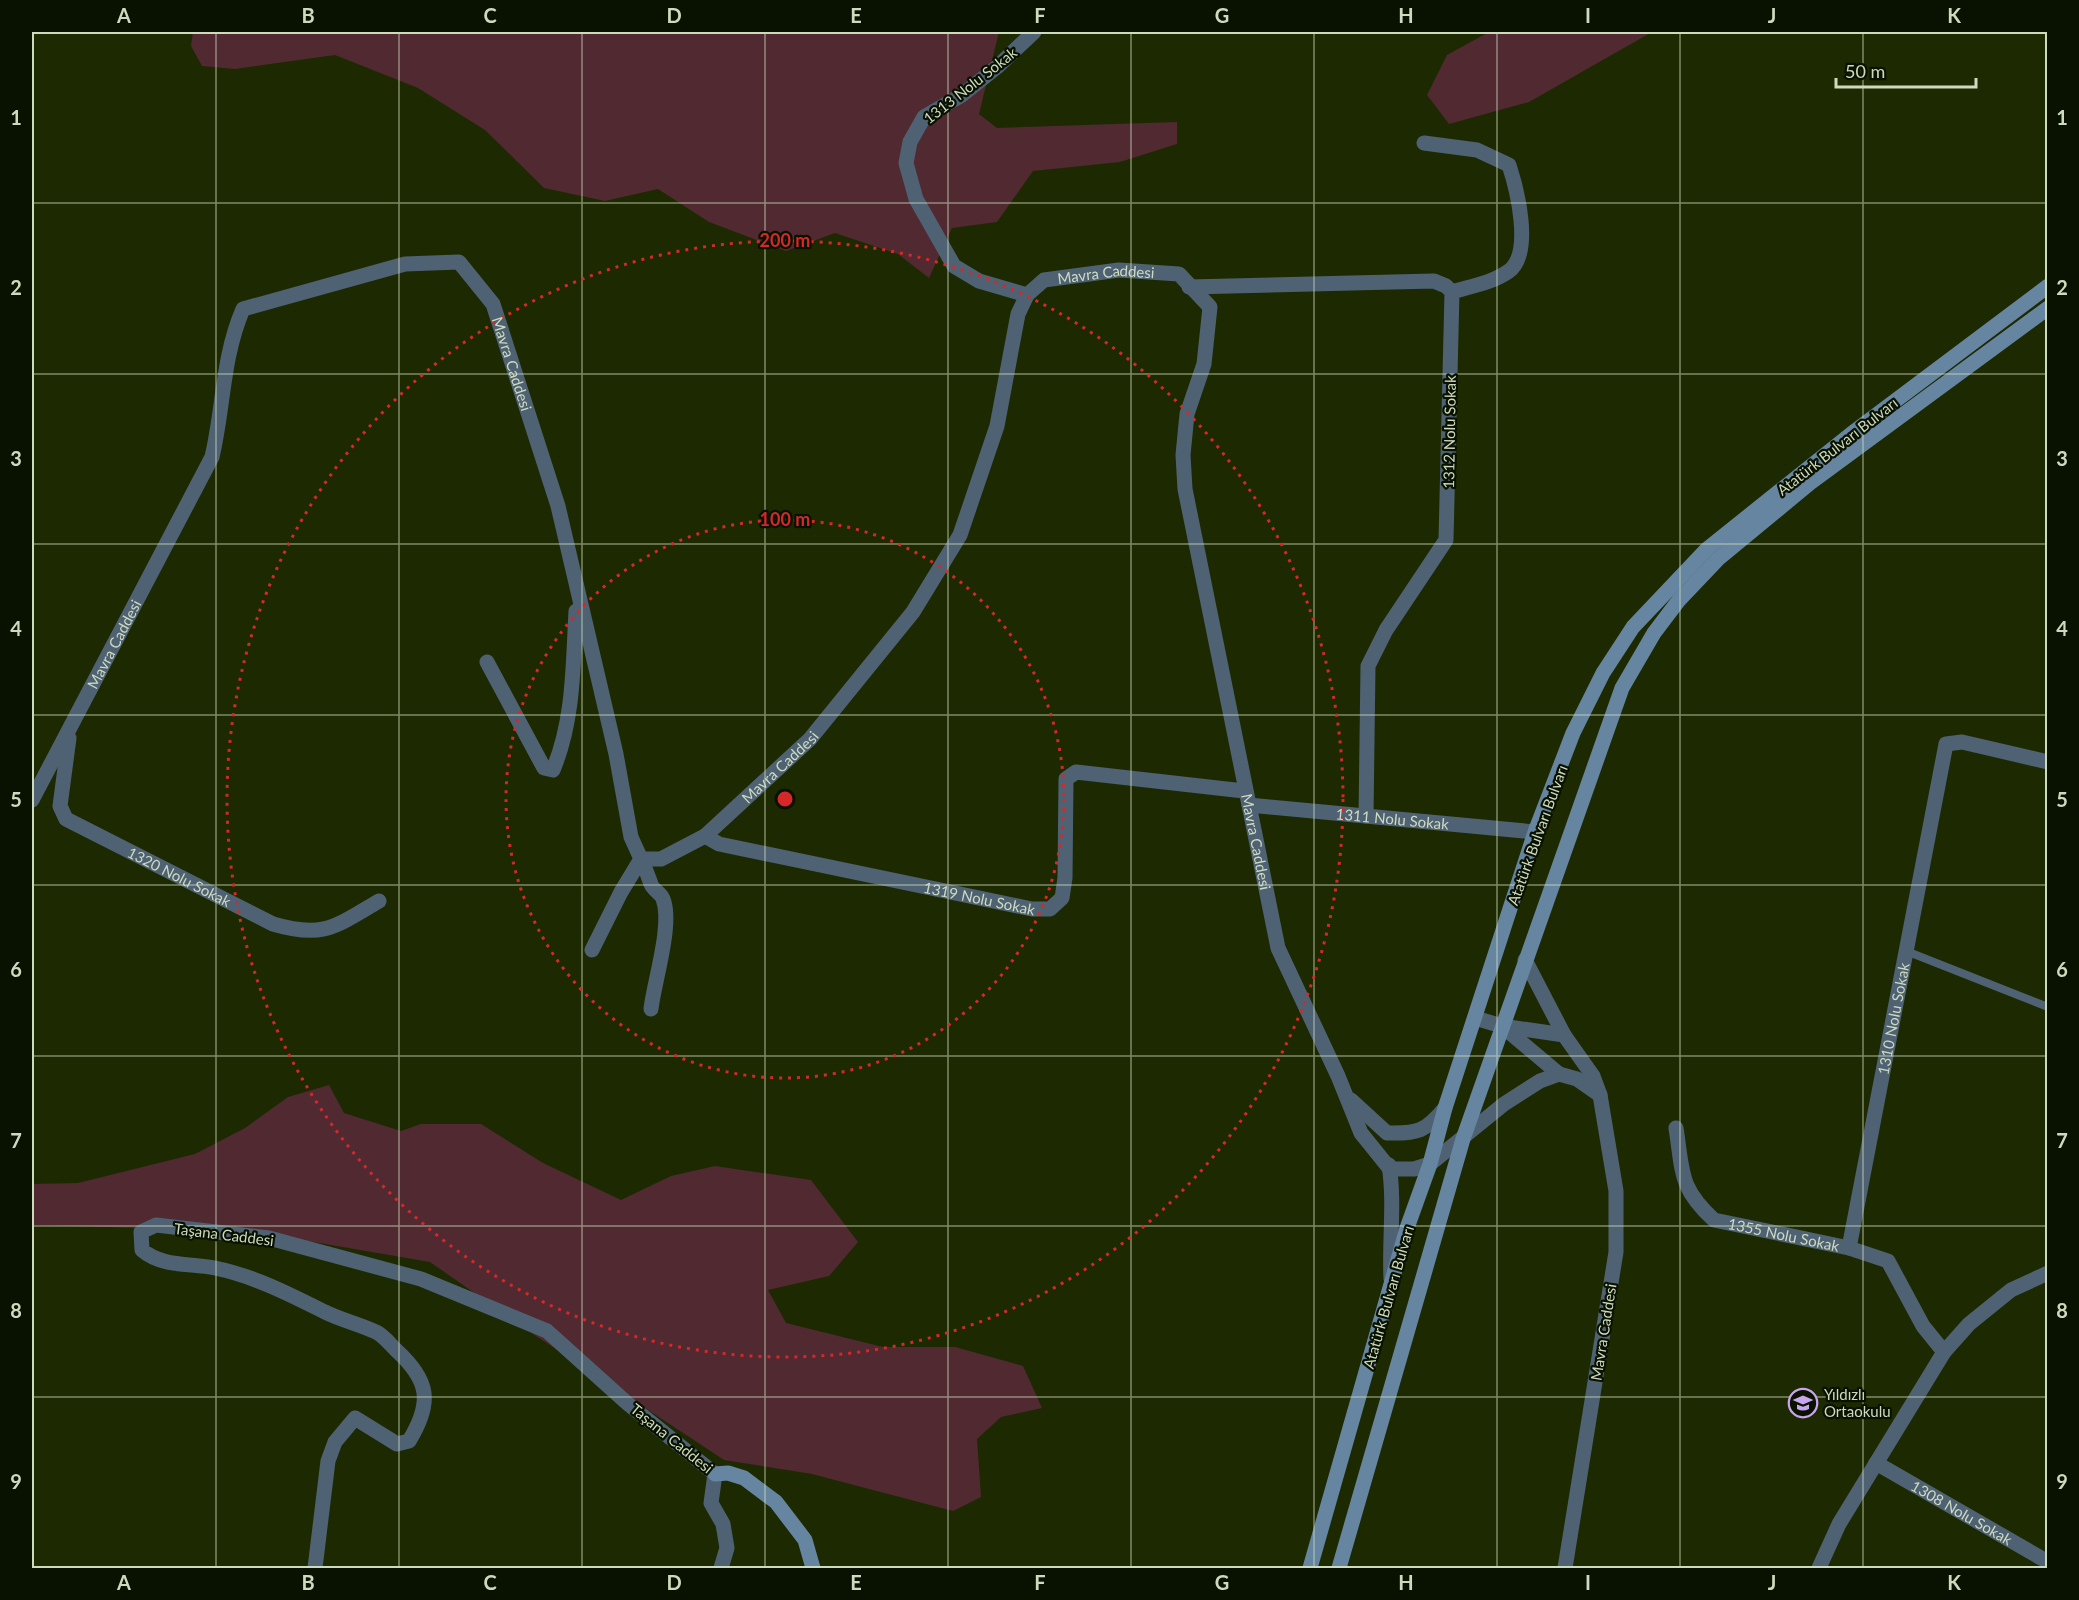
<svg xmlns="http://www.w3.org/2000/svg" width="2079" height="1600" font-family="Lato,sans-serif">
  <rect width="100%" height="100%" fill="#1d2a01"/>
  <g fill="#502931">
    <polygon points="193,32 999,32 979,114 997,128 1177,122 1177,144 1120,162 1033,171 997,222 952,228 929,278 898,254 835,233 786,251 709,222 658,189 605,201 544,188 485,130 418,88 335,55 235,69 202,66 191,46"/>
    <polygon points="1489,32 1652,32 1529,102 1449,124 1427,95 1447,55"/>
    <polygon points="329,1085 344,1113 401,1131 421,1124 481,1124 543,1163 621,1200 671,1176 715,1166 811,1180 858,1242 829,1276 768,1290 786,1323 883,1347 955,1347 1023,1366 1042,1408 1001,1417 977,1439 981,1497 953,1511 812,1474 724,1460 536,1336 430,1262 249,1231 32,1225 32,1184 78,1183 195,1154 245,1128 288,1097"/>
  </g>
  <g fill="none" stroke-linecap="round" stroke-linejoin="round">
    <polyline stroke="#4f6274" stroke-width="8" points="1906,951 2048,1007"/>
    <g stroke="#4f6274" stroke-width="15">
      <path d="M 1424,143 L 1477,150 L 1509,165 C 1517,189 1533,253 1509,271 C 1492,283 1472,286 1452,292"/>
      <polyline points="1189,287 1434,281 1446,286 1452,292 1446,540 1386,630 1368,666 1366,816"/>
      <polyline points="1027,295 979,281 954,266 916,199 906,163 910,142 924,117 962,95 997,67 1034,32"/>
      <path d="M 487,662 L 544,768 L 553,770 C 574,720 573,664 576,611"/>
      <path id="s1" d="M 69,738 L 60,806 L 66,819 L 273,924 C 324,939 336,926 379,901"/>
      <path id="s2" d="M 32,800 L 212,457 C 224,406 222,358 243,309 L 405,264 L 459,262 L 493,304 L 558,506 L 616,754 L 631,837 L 641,859 L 661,859 L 705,836 L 810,739 L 913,612 L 960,535 L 997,426 L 1018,314 L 1027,295 L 1044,280 L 1119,270 L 1179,274 L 1210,307 L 1204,364 L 1187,414 L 1183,455 L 1185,489 L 1278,948 L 1338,1076 L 1361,1133 L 1390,1169 L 1414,1169 L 1430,1164 L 1504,1104 L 1540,1081 L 1559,1074 L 1577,1079 L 1600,1095"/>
      <path id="s3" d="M 1249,805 L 1535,832"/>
      <path id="s4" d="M 705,836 L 719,844 L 1032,909 L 1050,909 L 1062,898 L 1065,878 L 1066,779 L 1076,772 L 1244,791"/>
      <path d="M 592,950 L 621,892 L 641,859 C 645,867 648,876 651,884 C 653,890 661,893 663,899 C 673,924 654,982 651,1009"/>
      <polyline points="1525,960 1564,1035 1593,1076 1600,1095 1616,1191 1616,1252 1565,1568"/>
      <polyline points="1475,1018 1502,1026 1564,1035"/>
      <polyline points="1502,1026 1559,1074"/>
      <path d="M 1351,1100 L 1387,1133 C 1418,1134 1426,1131 1445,1108"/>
      <path id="s5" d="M 1676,1128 C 1683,1173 1679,1188 1714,1220 L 1849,1248"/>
      <path d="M 1389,1165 C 1395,1203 1389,1241 1391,1279"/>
      <path id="s6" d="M 1944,1352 L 1923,1326 L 1888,1261 L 1849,1248 L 1946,744 L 1962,742 L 2048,762"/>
      <path id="s7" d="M 1876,1463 L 2048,1562"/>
      <path d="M 315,1568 L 328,1461 L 335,1442 L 355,1418 L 397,1444 L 409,1441 C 433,1402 429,1380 396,1350 C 390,1344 383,1335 376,1332 C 359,1324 341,1320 325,1312 C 289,1294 254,1276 215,1268 C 189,1263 162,1267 142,1250 L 141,1232 L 156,1225 L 269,1238 L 421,1279 L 547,1331 L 627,1403 L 715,1474 L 711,1503 L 723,1524 L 727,1548 L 721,1568"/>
      <polyline points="1819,1568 1839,1524 1944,1352 1969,1324 2011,1290 2048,1273"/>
    </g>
    <g stroke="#6685a1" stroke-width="15">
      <polyline points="715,1474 728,1473 744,1478 776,1502 805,1540 813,1568"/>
      <polyline points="1310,1568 1407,1228 1430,1164 1445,1108 1535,832 1573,733 1603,673 1633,627 1707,549 1851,434 2048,286"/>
      <polyline points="1339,1568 1463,1139 1622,688 1654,633 1679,600 1718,559 1810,483 2048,308"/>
    </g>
  </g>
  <path fill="none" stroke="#cedabe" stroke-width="1.5" stroke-opacity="0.55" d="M 216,32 L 216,1568M 399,32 L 399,1568M 582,32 L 582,1568M 765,32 L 765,1568M 948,32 L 948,1568M 1131,32 L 1131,1568M 1314,32 L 1314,1568M 1497,32 L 1497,1568M 1680,32 L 1680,1568M 1863,32 L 1863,1568M 32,203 L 2048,203M 32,374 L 2048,374M 32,544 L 2048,544M 32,715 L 2048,715M 32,885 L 2048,885M 32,1056 L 2048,1056M 32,1226 L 2048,1226M 32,1397 L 2048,1397"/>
  <g fill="none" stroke="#d62828" stroke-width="3" stroke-dasharray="3 6">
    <circle cx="785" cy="799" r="279"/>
    <circle cx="785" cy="799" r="558"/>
  </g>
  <defs>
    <g id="school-ring" transform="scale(1.5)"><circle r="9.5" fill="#091100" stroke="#c9a5ee" stroke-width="1.5"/><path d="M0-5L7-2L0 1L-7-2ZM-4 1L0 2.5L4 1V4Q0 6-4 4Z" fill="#c9a5ee"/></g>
  </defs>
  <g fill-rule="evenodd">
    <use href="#school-ring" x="1803" y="1403"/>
  </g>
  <g text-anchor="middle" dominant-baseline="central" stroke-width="4.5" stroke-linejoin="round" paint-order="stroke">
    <g font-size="15" fill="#cedabe" stroke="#091100">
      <text transform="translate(970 85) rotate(-38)">1313 Nolu Sokak</text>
      <text stroke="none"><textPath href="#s2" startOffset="2192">Mavra Caddesi</textPath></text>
      <text stroke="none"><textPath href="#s2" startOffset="878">Mavra Caddesi</textPath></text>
      <text transform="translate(1449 432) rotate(-89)">1312 Nolu Sokak</text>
      <text transform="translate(1837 446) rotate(-38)">Atatürk Bulvarı Bulvarı</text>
      <text stroke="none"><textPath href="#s2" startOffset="176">Mavra Caddesi</textPath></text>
      <text stroke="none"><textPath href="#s2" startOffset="1562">Mavra Caddesi</textPath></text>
      <text stroke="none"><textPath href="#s3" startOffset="144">1311 Nolu Sokak</textPath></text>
      <text transform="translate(1537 835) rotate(-70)">Atatürk Bulvarı Bulvarı</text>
      <text stroke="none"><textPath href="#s2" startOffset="2856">Mavra Caddesi</textPath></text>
      <text stroke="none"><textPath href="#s1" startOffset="210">1320 Nolu Sokak</textPath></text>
      <text stroke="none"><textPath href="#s4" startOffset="282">1319 Nolu Sokak</textPath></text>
      <text stroke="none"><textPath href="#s6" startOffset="382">1310 Nolu Sokak</textPath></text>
      <text transform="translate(224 1234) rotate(7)">Taşana Caddesi</text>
      <text stroke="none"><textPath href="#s5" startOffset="174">1355 Nolu Sokak</textPath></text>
      <text transform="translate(1388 1297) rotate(-74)">Atatürk Bulvarı Bulvarı</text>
      <text transform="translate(1603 1332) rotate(-81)">Mavra Caddesi</text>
      <text transform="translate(672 1438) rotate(39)">Taşana Caddesi</text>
      <text stroke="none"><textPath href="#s7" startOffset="99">1308 Nolu Sokak</textPath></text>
    </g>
    <g font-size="15" fill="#cedabe" stroke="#091100" text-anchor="start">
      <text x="1824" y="1394">Yıldızlı<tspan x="1824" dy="17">Ortaokulu</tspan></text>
    </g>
  </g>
  <circle cx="785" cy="799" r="9" fill="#d62828" stroke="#091100" stroke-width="3"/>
  <g font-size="18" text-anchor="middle" font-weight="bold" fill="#d62828" stroke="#091100" stroke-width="4.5" stroke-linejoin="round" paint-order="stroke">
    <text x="785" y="247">200 m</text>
    <text x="785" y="526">100 m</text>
  </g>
  <rect width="2079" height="1600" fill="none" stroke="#091100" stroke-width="66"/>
  <path d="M1836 78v9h140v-9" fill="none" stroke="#cedabe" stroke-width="3"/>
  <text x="1845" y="78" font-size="18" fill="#cedabe" stroke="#091100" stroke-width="4.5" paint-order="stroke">50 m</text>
  <rect x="33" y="33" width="2013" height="1534" fill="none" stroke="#cedabe" stroke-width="2"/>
  <g font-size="20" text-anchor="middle" font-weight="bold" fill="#cedabe">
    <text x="124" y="23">A</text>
    <text x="308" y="23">B</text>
    <text x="490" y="23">C</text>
    <text x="674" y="23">D</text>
    <text x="856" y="23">E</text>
    <text x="1040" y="23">F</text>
    <text x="1222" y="23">G</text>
    <text x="1406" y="23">H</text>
    <text x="1588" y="23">I</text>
    <text x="1772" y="23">J</text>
    <text x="1954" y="23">K</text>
    <text x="16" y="125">1</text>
    <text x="2062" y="125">1</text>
    <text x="16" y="295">2</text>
    <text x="2062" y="295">2</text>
    <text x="16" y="466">3</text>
    <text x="2062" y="466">3</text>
    <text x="16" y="636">4</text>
    <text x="2062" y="636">4</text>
    <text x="16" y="807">5</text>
    <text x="2062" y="807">5</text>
    <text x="16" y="977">6</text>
    <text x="2062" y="977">6</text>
    <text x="16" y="1148">7</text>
    <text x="2062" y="1148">7</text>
    <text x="16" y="1318">8</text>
    <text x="2062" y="1318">8</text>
    <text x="16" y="1489">9</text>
    <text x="2062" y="1489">9</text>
    <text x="124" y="1590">A</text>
    <text x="308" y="1590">B</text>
    <text x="490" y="1590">C</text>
    <text x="674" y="1590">D</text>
    <text x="856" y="1590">E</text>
    <text x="1040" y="1590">F</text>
    <text x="1222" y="1590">G</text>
    <text x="1406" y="1590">H</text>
    <text x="1588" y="1590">I</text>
    <text x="1772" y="1590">J</text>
    <text x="1954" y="1590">K</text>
  </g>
</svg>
